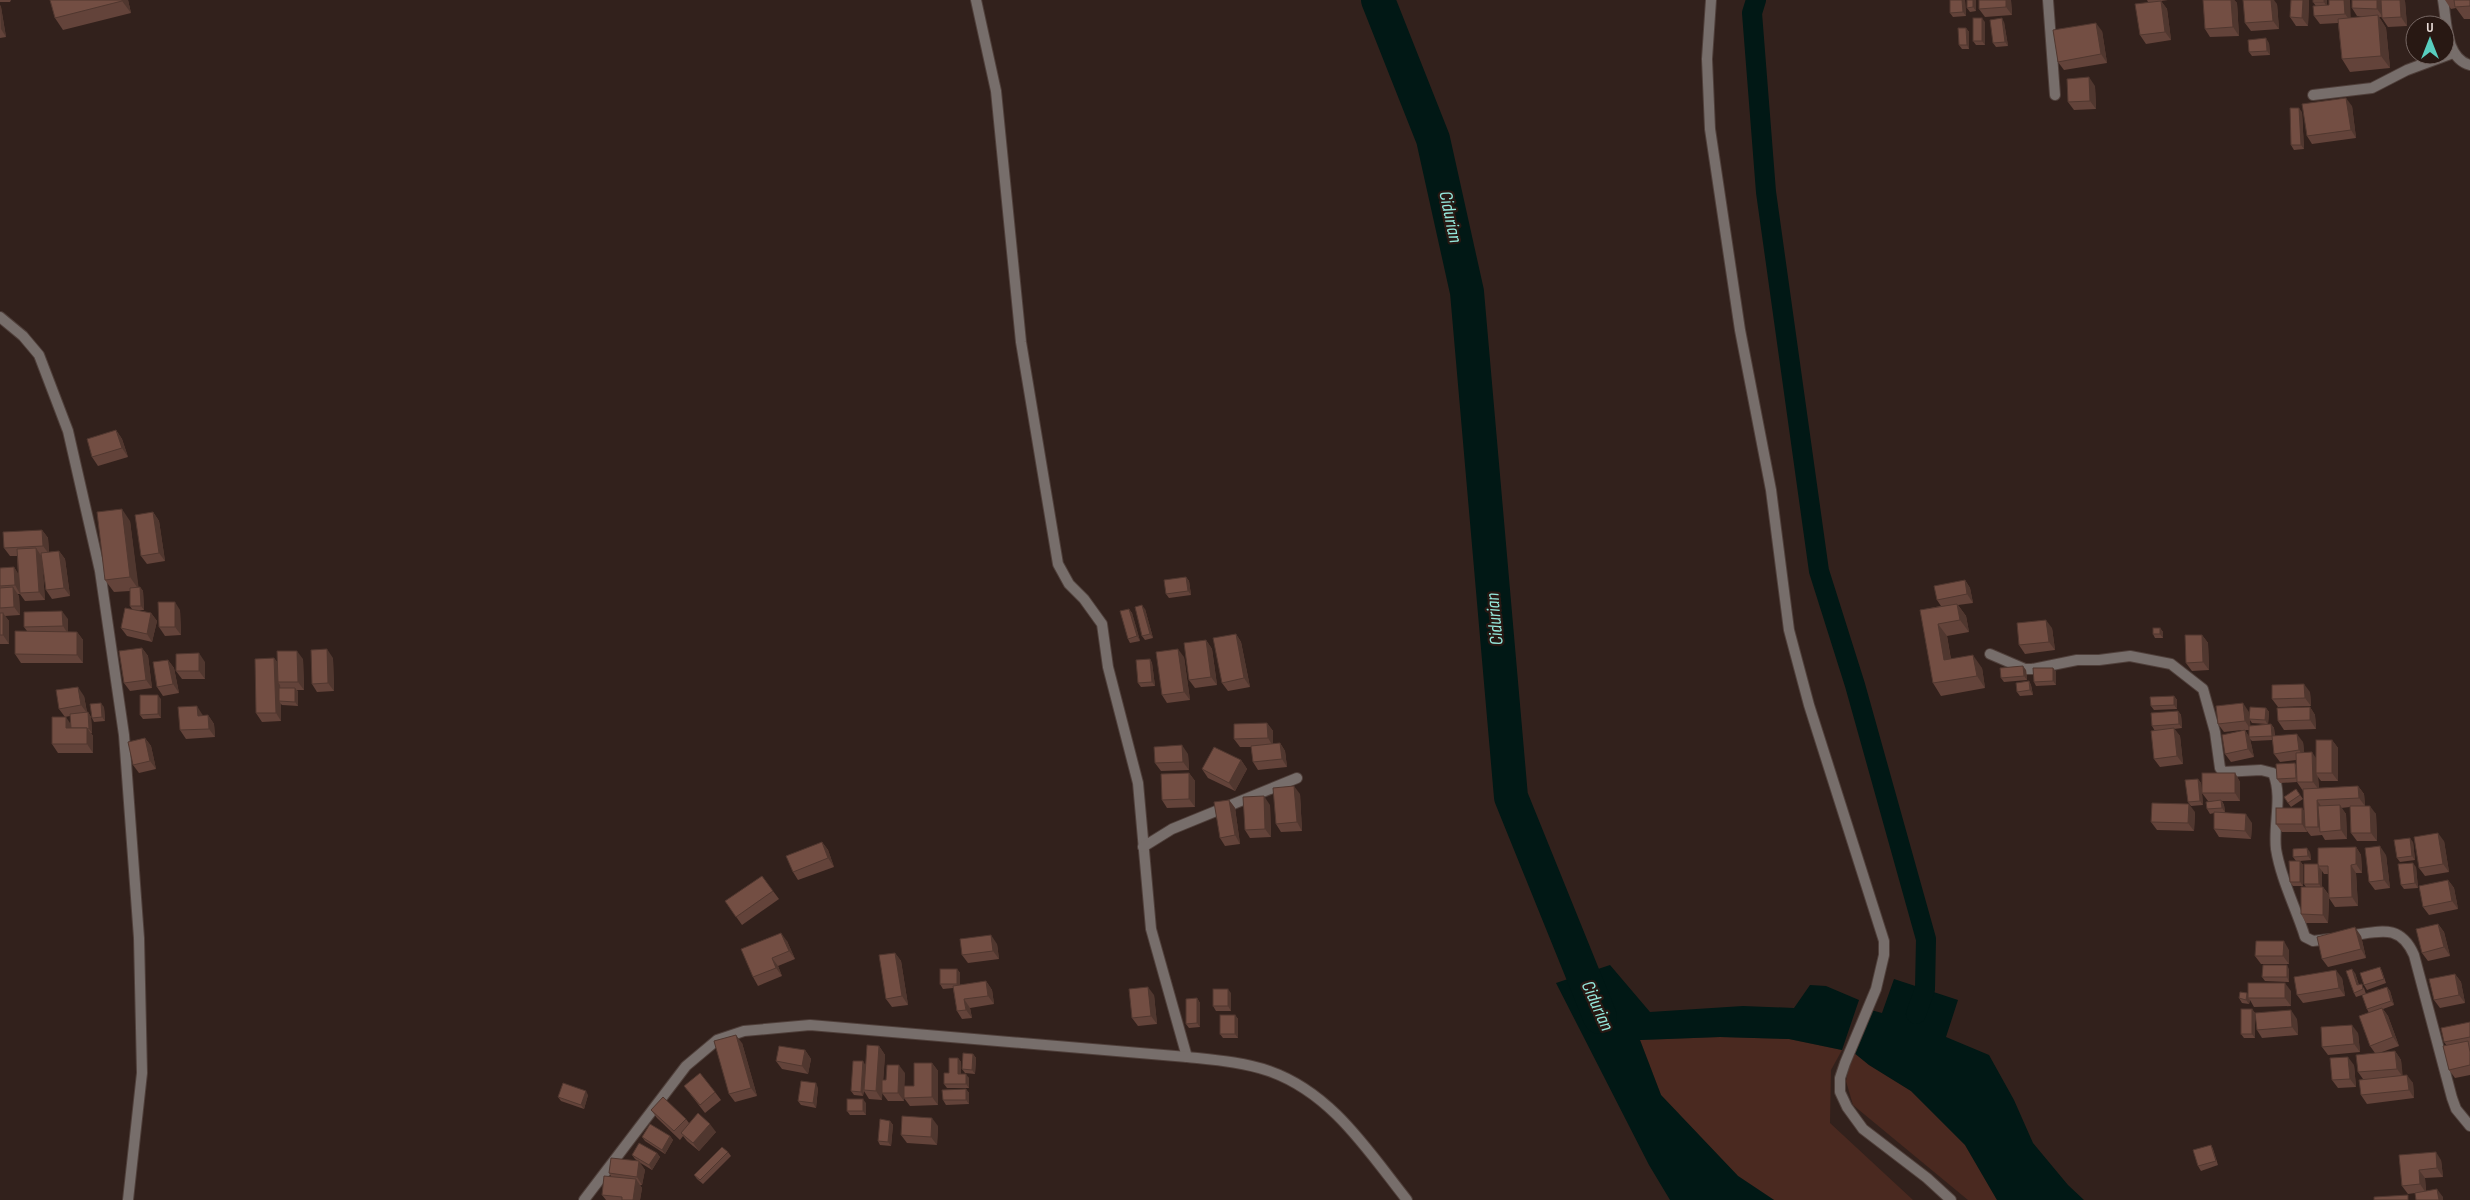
<svg xmlns="http://www.w3.org/2000/svg" width="2470" height="1200" font-family="'Sofia Sans Condensed',sans-serif">
  <rect width="100%" height="100%" fill="#32211c"/>
  <g fill="#4a2920">
    <polygon points="1720,1037 1789,1039 1842,1050 1831,1070 1830,1123 1913,1200 1774,1200 1738,1176 1661,1095 1640,1040"/>
    <polygon points="1853,1052 1869,1065 1911,1091 1965,1145 1997,1200 1968,1200 1853,1105 1846,1081"/>
  </g>
  <g fill="#011815">
    <polygon points="1610,965 1650,1012 1743,1006 1794,1008 1810,985 1826,986 1859,1000 1842,1050 1789,1039 1720,1037 1640,1040 1661,1095 1738,1176 1774,1200 1670,1200 1649,1165 1556,983"/>
    <polygon points="1894,979 1958,1000 1946,1037 1989,1055 2014,1100 2033,1143 2068,1185 2084,1200 1997,1200 1965,1145 1911,1091 1869,1065 1853,1052 1871,1010 1882,1013"/>
  </g>
  <g fill="none" stroke-linecap="round" stroke-linejoin="round">
    <polyline stroke="#011815" stroke-width="20" points="1756,0 1752,13 1766,192 1819,571 1855,685 1926,939 1925,989 1916,1014"/>
    <polyline stroke="#011815" stroke-width="34" points="1378,0 1433,139 1467,292 1511,797 1600,1017"/>
    <g stroke="#4f3f3a" stroke-width="12">
      <g id="minor">
        <polyline points="976,0 996,91 1021,342 1058,564 1069,584 1084,599 1102,624 1108,667 1138,783 1151,929 1187,1057"/>
        <polyline points="2048,0 2055,95"/>
        <path d="M 2443,0 C 2447,22 2445,58 2470,65"/>
        <polyline points="2313,95 2372,88 2407,70 2453,53"/>
        <polyline points="0,317 23,336 39,355 68,431 100,571 124,735 139,938 142,1073 128,1200"/>
        <path d="M 1990,654 L 2025,669 L 2032,669 L 2077,660 L 2099,660 L 2130,656 L 2171,664 L 2203,689 L 2215,732 L 2220,768 L 2223,772 L 2261,770 L 2273,773 C 2283,797 2273,824 2276,849 C 2281,880 2296,908 2305,937 L 2313,941 L 2329,939"/>
        <polyline points="1143,847 1172,829 1297,778"/>
        <path d="M 2346,936 C 2377,933 2399,921 2414,955 L 2452,1098 L 2456,1109 L 2470,1126"/>
      </g>
    </g>
    <g stroke="#4f3f3a" stroke-width="12">
      <g id="tertiary">
        <polyline points="1711,0 1707,59 1710,129 1740,330 1771,490 1789,630 1809,705 1884,941 1884,955 1876,989 1845,1063 1840,1078 1840,1092 1847,1107 1863,1129 1927,1178 1951,1200"/>
        <path d="M 584,1200 L 686,1066 L 717,1040 L 744,1031 L 810,1025 L 1187,1057 C 1215,1060 1243,1062 1269,1071 C 1332,1093 1368,1151 1407,1200"/>
      </g>
    </g>
    <use href="#minor" stroke="#776e6b" stroke-width="10"/>
    <use href="#tertiary" stroke="#776e6b" stroke-width="10"/>
  </g>
  <g fill="#63433a" fill-rule="evenodd">
    <polygon points="0,0 11,0 10,2 0,2"/>
    <polygon points="50,0 128,0 131,13 63,30 55,18"/>
    <polygon points="1965,0 1966,16 1953,17 1950,13"/>
    <polygon points="1967,0 1976,0 1976,11 1970,12 1967,8"/>
    <polygon points="1979,0 2011,0 2012,15 1985,17 1979,9"/>
    <polygon points="2147,0 2168,0 2161,1 2167,9 2171,40 2146,44 2140,35 2148,2"/>
    <polygon points="2203,0 2234,0 2237,3 2239,36 2210,37 2205,29"/>
    <polygon points="2291,0 2309,0 2308,26 2296,26 2290,17"/>
    <polygon points="2327,0 2327,5 2329,5 2329,0 2351,18 2366,16 2357,16 2352,8 2352,0 2404,0 2405,1 2407,26 2388,27 2382,18 2382,17 2379,17 2386,28 2390,68 2350,72 2342,59 2338,23 2320,24 2314,16 2316,6 2313,2"/>
    <polygon points="2445,0 2470,0 2470,19 2464,19 2456,8 2451,9"/>
    <polygon points="2277,4 2279,29 2251,31 2245,23"/>
    <polygon points="0,5 1,7 6,37 0,38"/>
    <polygon points="1985,22 1985,45 1976,45 1973,41"/>
    <polygon points="2004,22 2008,46 1996,47 1993,43"/>
    <polygon points="1966,28 1969,32 1969,49 1962,49 1959,45"/>
    <polygon points="2102,31 2107,63 2064,70 2058,62"/>
    <polygon points="2269,43 2270,55 2252,56 2249,52"/>
    <polygon points="2095,86 2096,109 2074,110 2068,102"/>
    <polygon points="2352,106 2356,138 2312,144 2307,136"/>
    <polygon points="2302,112 2304,149 2294,150 2291,145"/>
    <polygon points="116,430 122,439 128,457 98,466 92,457"/>
    <polygon points="153,512 159,521 165,561 147,564 141,556"/>
    <polygon points="130,521 138,587 140,587 143,591 144,610 137,610 151,613 157,621 152,642 127,636 121,628 132,609 130,606 130,591 114,592 105,580"/>
    <polygon points="42,530 48,538 49,552 59,551 65,559 70,596 52,599 46,590 42,562 45,600 25,601 20,594 17,594 19,596 20,615 5,616 9,621 9,644 0,644 0,568 14,567 18,574 17,556 10,556 4,548"/>
    <polygon points="1186,577 1189,581 1191,595 1169,598 1166,594"/>
    <polygon points="1965,580 1970,588 1973,603 1958,605 1966,616 1969,632 1947,636 1951,659 1982,668 1985,688 1941,696 1933,683 1920,610 1941,606 1937,600"/>
    <polygon points="1129,609 1132,613 1140,641 1130,643 1128,639"/>
    <polygon points="1145,609 1153,638 1145,640 1142,636"/>
    <polygon points="180,610 181,635 165,636 159,627"/>
    <polygon points="68,619 68,632 77,632 83,640 83,663 21,663 15,654 27,631 24,627"/>
    <polygon points="2052,628 2055,650 2025,654 2019,645"/>
    <polygon points="2160,628 2163,632 2163,638 2155,638 2153,634"/>
    <polygon points="1236,634 1241,642 1250,687 1228,691 1222,683"/>
    <polygon points="2202,635 2208,643 2209,670 2192,671 2186,663"/>
    <polygon points="1206,640 1212,649 1217,685 1195,688 1189,680"/>
    <polygon points="142,648 148,656 152,688 130,691 124,683"/>
    <polygon points="1184,657 1190,700 1167,703 1162,695"/>
    <polygon points="274,658 278,663 303,659 304,690 297,690 298,692 298,706 282,705 281,704 281,721 262,722 256,713"/>
    <polygon points="333,658 334,691 317,692 312,684"/>
    <polygon points="1150,659 1152,663 1155,686 1141,687 1138,683"/>
    <polygon points="168,660 174,668 179,693 163,696 157,687"/>
    <polygon points="205,662 205,679 182,679 176,671"/>
    <polygon points="2053,668 2056,672 2056,685 2036,686 2034,682"/>
    <polygon points="2026,670 2027,680 2004,682 2001,678"/>
    <polygon points="2029,681 2031,685 2033,695 2020,696 2017,692"/>
    <polygon points="2310,692 2311,706 2278,707 2272,699"/>
    <polygon points="84,696 87,712 88,712 91,717 92,733 91,733 93,736 93,753 58,753 52,744 70,724 70,716 65,717 59,709"/>
    <polygon points="2174,696 2177,700 2177,709 2154,710 2151,706"/>
    <polygon points="161,699 161,718 143,719 140,715"/>
    <polygon points="104,707 105,721 94,722 92,718"/>
    <polygon points="2310,707 2315,715 2316,729 2284,730 2278,721"/>
    <path d="M 2266,708 L 2269,712 L 2268,724 L 2271,724 L 2274,728 L 2275,736 L 2303,742 L 2304,753 L 2316,758 L 2332,740 L 2338,748 L 2338,781 L 2321,781 L 2318,777 L 2319,788 L 2358,786 L 2364,794 L 2365,806 L 2376,814 L 2377,841 L 2357,841 L 2351,833 L 2350,807 L 2341,808 L 2346,814 L 2347,839 L 2325,840 L 2322,835 L 2311,836 L 2307,831 L 2307,832 L 2282,832 L 2276,824 L 2302,808 L 2304,811 L 2303,791 L 2297,782 L 2280,783 L 2277,779 L 2296,764 L 2296,760 L 2280,762 L 2274,754 L 2273,740 L 2252,741 L 2250,739 L 2254,757 L 2231,762 L 2225,754 L 2242,730 L 2224,732 L 2218,724 L 2249,712 L 2249,716 ZM 2250,720 L 2252,723 L 2267,724 L 2250,726 ZM 2245,730 L 2249,730 L 2249,737 Z"/>
    <polygon points="2178,711 2181,715 2182,728 2174,729 2180,736 2183,764 2160,767 2154,759 2155,731 2152,726"/>
    <polygon points="202,714 203,716 208,715 214,724 215,737 186,739 180,730"/>
    <polygon points="1267,723 1273,731 1273,744 1280,743 1285,751 1287,767 1258,770 1253,762 1251,747 1240,747 1234,739"/>
    <polygon points="145,738 151,746 156,769 139,773 133,765"/>
    <polygon points="1188,754 1189,770 1161,771 1155,763"/>
    <polygon points="1241,760 1247,769 1235,791 1208,778 1202,769"/>
    <polygon points="1189,773 1195,781 1195,807 1167,808 1162,800"/>
    <polygon points="2235,773 2240,782 2240,801 2222,801 2224,805 2225,812 2219,813 2252,823 2251,839 2219,837 2214,829 2214,813 2210,814 2207,809 2213,801 2208,801 2202,793 2203,805 2191,806 2188,802 2198,779 2201,783 2202,791"/>
    <polygon points="2296,789 2303,799 2291,807 2288,803"/>
    <polygon points="1300,794 1302,831 1281,832 1276,824"/>
    <polygon points="1229,800 1235,808 1240,844 1225,846 1220,838"/>
    <polygon points="1270,805 1271,837 1250,838 1245,830"/>
    <polygon points="2195,812 2194,831 2157,830 2151,822"/>
    <polygon points="2444,841 2449,872 2425,876 2419,868"/>
    <polygon points="822,842 828,850 834,867 798,880 793,872"/>
    <polygon points="2413,842 2415,860 2400,862 2397,858"/>
    <path d="M 2356,847 L 2361,855 L 2362,873 L 2356,873 L 2358,906 L 2335,907 L 2329,898 L 2328,923 L 2306,923 L 2301,914 L 2306,887 L 2304,884 L 2318,864 ZM 2322,871 L 2324,874 L 2328,874 L 2329,895 L 2323,887 L 2322,887 Z"/>
    <polygon points="2310,852 2311,860 2300,861 2303,865 2303,886 2293,886 2290,882 2296,861 2293,857"/>
    <polygon points="2386,855 2390,888 2375,890 2369,882"/>
    <polygon points="2416,867 2418,888 2404,889 2401,885"/>
    <polygon points="2448,880 2454,888 2458,909 2429,915 2423,907"/>
    <polygon points="773,891 779,899 742,925 725,901"/>
    <polygon points="2438,924 2444,932 2450,956 2428,961 2422,953"/>
    <polygon points="2361,936 2366,958 2328,967 2322,959"/>
    <polygon points="787,941 795,959 778,966 782,976 758,986 753,977"/>
    <polygon points="997,944 999,959 968,963 962,955"/>
    <polygon points="2289,950 2289,964 2261,964 2255,956"/>
    <polygon points="895,953 901,961 908,1005 892,1007 886,999"/>
    <polygon points="2380,967 2382,971 2386,983 2367,990 2364,985"/>
    <polygon points="957,969 960,973 960,985 986,981 992,990 994,1004 970,1008 972,1018 962,1019 957,1011 953,988 943,989 940,984"/>
    <polygon points="2289,969 2289,982 2265,981 2262,977"/>
    <polygon points="2355,973 2359,985 2364,988 2366,994 2387,987 2390,991 2394,1005 2383,1009 2388,1016 2399,1046 2379,1053 2395,1051 2401,1060 2402,1075 2413,1083 2414,1098 2367,1104 2361,1095 2363,1079 2358,1072 2375,1053 2370,1046 2369,1013 2367,1009 2362,995 2356,997 2354,993"/>
    <polygon points="2455,974 2461,982 2465,1003 2440,1008 2434,1000"/>
    <polygon points="2342,978 2345,996 2303,1003 2297,995"/>
    <polygon points="2291,991 2291,1006 2254,1007 2250,1000 2249,1004 2242,1003 2239,998 2248,994"/>
    <polygon points="1231,993 1231,1011 1216,1011 1213,1006"/>
    <polygon points="1154,995 1157,1024 1138,1026 1132,1018"/>
    <polygon points="1197,998 1200,1003 1200,1027 1189,1028 1186,1024"/>
    <polygon points="2252,1009 2255,1013 2255,1038 2244,1038 2241,1034"/>
    <polygon points="1235,1015 1238,1019 1238,1038 1223,1038 1220,1034"/>
    <polygon points="2297,1019 2298,1035 2262,1038 2257,1030"/>
    <polygon points="2470,1022 2470,1075 2455,1078 2449,1070 2447,1046 2444,1042"/>
    <polygon points="2358,1033 2360,1052 2328,1055 2322,1047"/>
    <polygon points="742,1043 757,1096 735,1102 729,1094"/>
    <polygon points="879,1046 885,1055 883,1080 886,1080 905,1073 904,1086 914,1086 932,1063 938,1071 938,1105 910,1106 904,1098 904,1094 904,1101 888,1101 882,1093 882,1100 869,1099 864,1091 863,1096 854,1095 851,1091 865,1065"/>
    <polygon points="805,1050 811,1059 808,1074 782,1069 776,1061"/>
    <polygon points="973,1054 976,1058 975,1074 965,1073 962,1069"/>
    <polygon points="958,1058 961,1062 961,1074 969,1078 969,1088 947,1088 944,1084 949,1073"/>
    <polygon points="2354,1065 2356,1087 2338,1088 2332,1080"/>
    <polygon points="684,1086 715,1092 721,1100 705,1113"/>
    <polygon points="818,1088 816,1108 801,1105 798,1101"/>
    <polygon points="966,1089 969,1093 969,1104 946,1105 943,1100"/>
    <polygon points="588,1095 584,1109 561,1101 558,1097"/>
    <polygon points="866,1103 866,1115 850,1115 847,1111"/>
    <polygon points="651,1110 686,1119 689,1123 716,1132 699,1151 687,1141 683,1136 680,1140 657,1118"/>
    <polygon points="890,1121 893,1125 891,1146 880,1145 878,1141"/>
    <polygon points="938,1126 937,1145 907,1143 901,1135"/>
    <polygon points="670,1136 673,1140 665,1154 645,1141 642,1137"/>
    <polygon points="2211,1145 2213,1149 2218,1165 2201,1171 2198,1166"/>
    <polygon points="728,1152 731,1156 703,1184 697,1179 694,1175"/>
    <polygon points="657,1153 660,1157 652,1170 639,1162 645,1170 642,1185 640,1185 642,1188 640,1200 606,1200 602,1195 611,1176 609,1173 638,1161 635,1159 632,1155"/>
    <polygon points="2399,1155 2441,1160 2443,1177 2425,1178 2426,1191 2443,1197 2443,1200 2416,1200 2415,1193 2408,1194 2402,1186"/>
  </g>
  <g fill="#50372f">
    <polygon points="122,0 128,0 131,13 122,1"/>
    <polygon points="1962,0 1965,0 1966,16 1963,12"/>
    <polygon points="1973,0 1976,0 1976,11 1973,7"/>
    <polygon points="2006,0 2011,0 2012,15 2006,7"/>
    <polygon points="2231,0 2234,0 2237,3 2239,36 2233,27"/>
    <polygon points="2271,0 2274,0 2277,4 2279,29 2273,21"/>
    <polygon points="2303,0 2309,0 2308,26 2302,18"/>
    <polygon points="2324,0 2327,0 2327,7 2324,2"/>
    <polygon points="2344,0 2350,0 2351,22 2345,14"/>
    <polygon points="2377,0 2383,0 2383,17 2377,9"/>
    <polygon points="2400,0 2404,0 2405,1 2407,26 2401,17"/>
    <polygon points="2161,1 2167,9 2171,40 2165,32"/>
    <polygon points="0,5 1,7 6,37 1,29"/>
    <polygon points="2378,15 2386,28 2390,68 2381,56"/>
    <polygon points="1982,18 1985,22 1985,45 1982,41"/>
    <polygon points="2002,18 2004,22 2008,46 2005,42"/>
    <polygon points="2096,23 2102,31 2107,63 2101,54"/>
    <polygon points="1966,28 1969,32 1969,49 1967,45"/>
    <polygon points="2266,38 2269,43 2270,55 2267,51"/>
    <polygon points="2089,77 2095,86 2096,109 2090,101"/>
    <polygon points="2346,98 2352,106 2356,138 2351,130"/>
    <polygon points="2299,108 2302,112 2304,149 2301,145"/>
    <polygon points="116,430 122,439 128,457 122,448"/>
    <polygon points="122,509 130,521 139,590 130,577"/>
    <polygon points="153,512 159,521 165,561 159,553"/>
    <polygon points="42,530 48,538 49,554 43,546"/>
    <polygon points="36,548 42,557 45,600 39,592"/>
    <polygon points="59,551 65,559 70,596 64,588"/>
    <polygon points="14,567 19,575 20,594 15,585"/>
    <polygon points="1186,577 1189,581 1191,595 1188,591"/>
    <polygon points="1965,580 1970,588 1973,603 1967,594"/>
    <polygon points="13,587 19,596 20,615 14,607"/>
    <polygon points="140,587 143,591 144,610 141,606"/>
    <polygon points="175,602 180,610 181,635 175,627"/>
    <polygon points="1957,604 1966,616 1969,632 1960,620"/>
    <polygon points="1142,605 1145,609 1153,638 1150,634"/>
    <polygon points="1129,609 1132,613 1140,641 1137,636"/>
    <polygon points="62,611 68,619 68,634 63,626"/>
    <polygon points="3,613 9,621 9,644 3,635"/>
    <polygon points="151,613 157,621 152,642 147,634"/>
    <polygon points="2046,620 2052,628 2055,650 2049,642"/>
    <polygon points="1938,624 1947,636 1953,673 1944,660"/>
    <polygon points="2160,628 2163,632 2163,638 2160,634"/>
    <polygon points="77,632 83,640 83,663 77,655"/>
    <polygon points="1236,634 1241,642 1250,687 1244,678"/>
    <polygon points="2202,635 2208,643 2209,670 2203,662"/>
    <polygon points="1206,640 1212,649 1217,685 1211,677"/>
    <polygon points="142,648 148,656 152,688 146,680"/>
    <polygon points="327,649 333,658 334,691 328,683"/>
    <polygon points="1178,649 1184,657 1190,700 1184,692"/>
    <polygon points="297,651 303,659 304,690 298,682"/>
    <polygon points="199,653 205,662 205,679 199,671"/>
    <polygon points="1973,655 1982,668 1985,688 1977,676"/>
    <polygon points="274,658 280,666 278,682 280,685 281,701 279,701 281,704 281,721 276,713"/>
    <polygon points="1150,659 1152,663 1155,686 1152,682"/>
    <polygon points="168,660 174,668 179,693 173,684"/>
    <polygon points="2023,666 2026,670 2027,680 2024,676"/>
    <polygon points="2053,668 2056,672 2056,685 2053,681"/>
    <polygon points="2029,681 2031,685 2033,695 2030,690"/>
    <polygon points="2304,684 2310,692 2311,706 2305,698"/>
    <polygon points="78,687 84,696 87,713 81,705"/>
    <polygon points="295,688 298,692 298,706 295,702"/>
    <polygon points="158,695 161,699 161,718 158,714"/>
    <polygon points="2174,696 2177,700 2177,709 2174,705"/>
    <polygon points="101,703 104,707 105,721 102,717"/>
    <polygon points="2243,703 2249,712 2251,730 2245,721"/>
    <polygon points="197,706 202,714 203,724 198,716"/>
    <polygon points="2310,707 2315,715 2316,729 2310,720"/>
    <polygon points="2266,708 2269,712 2268,725 2265,720"/>
    <polygon points="2178,711 2181,715 2182,728 2179,724"/>
    <polygon points="88,712 91,717 92,733 89,729"/>
    <polygon points="208,715 214,724 215,737 209,729"/>
    <polygon points="66,717 72,726 72,736 66,728"/>
    <polygon points="1267,723 1273,731 1273,746 1268,738"/>
    <polygon points="2271,724 2274,728 2275,740 2272,736"/>
    <polygon points="87,728 93,736 93,753 87,744"/>
    <polygon points="2174,728 2180,736 2183,764 2177,756"/>
    <polygon points="2245,730 2250,738 2254,757 2248,749"/>
    <polygon points="2297,734 2303,742 2305,759 2299,750"/>
    <polygon points="145,738 151,746 156,769 150,761"/>
    <polygon points="2332,740 2338,748 2338,781 2332,773"/>
    <polygon points="1280,743 1285,751 1287,767 1282,759"/>
    <polygon points="1182,745 1188,754 1189,770 1183,762"/>
    <polygon points="2312,752 2318,761 2316,773 2318,777 2319,790 2313,782"/>
    <polygon points="1241,760 1247,769 1235,791 1229,783"/>
    <polygon points="1189,773 1195,781 1195,807 1189,799"/>
    <polygon points="2235,773 2240,782 2240,801 2235,793"/>
    <polygon points="2198,779 2201,783 2203,805 2200,801"/>
    <polygon points="1294,786 1300,794 1302,831 1297,822"/>
    <polygon points="2358,786 2364,794 2365,806 2359,798"/>
    <polygon points="1264,796 1270,805 1271,837 1265,829"/>
    <polygon points="1229,800 1235,808 1240,844 1235,835"/>
    <polygon points="2221,800 2224,805 2225,812 2222,808"/>
    <polygon points="2317,800 2323,809 2322,832 2318,827"/>
    <polygon points="2189,804 2195,812 2194,831 2188,823"/>
    <polygon points="2340,805 2346,814 2347,839 2341,830"/>
    <polygon points="2370,806 2376,814 2377,841 2371,833"/>
    <polygon points="2302,808 2308,816 2305,827 2307,831 2307,832 2302,824"/>
    <polygon points="2246,814 2252,823 2251,839 2245,831"/>
    <polygon points="2438,833 2444,841 2449,872 2443,864"/>
    <polygon points="2410,838 2413,842 2415,860 2412,856"/>
    <polygon points="822,842 828,850 834,867 828,858"/>
    <polygon points="2380,846 2386,855 2390,888 2384,880"/>
    <polygon points="2356,847 2361,855 2362,873 2356,864"/>
    <polygon points="2307,848 2310,852 2311,860 2308,856"/>
    <polygon points="2300,861 2303,865 2303,886 2300,882"/>
    <polygon points="2413,863 2416,867 2418,888 2415,883"/>
    <polygon points="2351,865 2356,873 2358,906 2352,897"/>
    <polygon points="2319,867 2322,871 2322,889 2319,884"/>
    <polygon points="2448,880 2454,888 2458,909 2452,901"/>
    <polygon points="2323,887 2329,896 2328,923 2323,915"/>
    <polygon points="2438,924 2444,932 2450,956 2444,947"/>
    <polygon points="2355,927 2361,936 2366,958 2361,949"/>
    <polygon points="781,933 787,941 795,959 789,951"/>
    <polygon points="991,935 997,944 999,959 993,951"/>
    <polygon points="2284,941 2289,950 2289,964 2283,956"/>
    <polygon points="895,953 901,961 908,1005 902,996"/>
    <polygon points="772,958 778,966 782,976 776,968"/>
    <polygon points="2287,965 2289,969 2289,982 2287,977"/>
    <polygon points="957,969 960,973 960,988 957,984"/>
    <polygon points="2352,969 2355,973 2360,989 2357,985"/>
    <polygon points="2336,970 2342,978 2345,996 2339,988"/>
    <polygon points="2455,974 2461,982 2465,1003 2459,995"/>
    <polygon points="986,981 992,990 994,1004 988,996"/>
    <polygon points="2285,983 2291,991 2291,1006 2285,998"/>
    <polygon points="1148,987 1154,995 1157,1024 1151,1016"/>
    <polygon points="2387,987 2390,991 2394,1005 2391,1001"/>
    <polygon points="1228,989 1231,993 1231,1011 1228,1006"/>
    <polygon points="2247,993 2250,997 2248,998 2250,1000 2249,1004 2246,1000"/>
    <polygon points="1197,998 1200,1003 1200,1027 1197,1023"/>
    <polygon points="964,999 970,1008 972,1018 966,1010"/>
    <polygon points="2382,1008 2388,1016 2399,1046 2393,1037"/>
    <polygon points="2252,1009 2255,1013 2255,1038 2252,1034"/>
    <polygon points="2291,1010 2297,1019 2298,1035 2292,1027"/>
    <polygon points="1235,1015 1238,1019 1238,1038 1235,1034"/>
    <polygon points="2352,1025 2358,1033 2360,1052 2354,1044"/>
    <polygon points="736,1035 742,1043 757,1096 751,1088"/>
    <polygon points="879,1046 885,1055 882,1100 876,1091"/>
    <polygon points="805,1050 811,1059 808,1074 802,1066"/>
    <polygon points="2395,1051 2401,1060 2403,1077 2397,1069"/>
    <polygon points="973,1054 976,1058 975,1074 972,1070"/>
    <polygon points="2348,1057 2354,1065 2356,1087 2350,1079"/>
    <polygon points="958,1058 961,1062 961,1078 958,1074"/>
    <polygon points="863,1061 866,1066 863,1096 861,1092"/>
    <polygon points="932,1063 938,1071 938,1105 932,1097"/>
    <polygon points="899,1065 905,1073 904,1101 898,1093"/>
    <polygon points="966,1074 969,1078 969,1088 966,1084"/>
    <polygon points="2407,1075 2413,1083 2414,1098 2409,1090"/>
    <polygon points="816,1083 818,1088 816,1108 813,1103"/>
    <polygon points="966,1089 969,1093 969,1104 966,1100"/>
    <polygon points="586,1091 588,1095 584,1109 581,1105"/>
    <polygon points="863,1099 866,1103 866,1115 863,1111"/>
    <polygon points="932,1118 938,1126 937,1145 931,1137"/>
    <polygon points="890,1121 893,1125 891,1146 888,1142"/>
    <polygon points="710,1124 716,1132 699,1151 693,1143"/>
    <polygon points="670,1136 673,1140 665,1154 662,1150"/>
    <polygon points="2436,1152 2441,1160 2443,1177 2437,1168"/>
    <polygon points="657,1153 660,1157 652,1170 649,1165"/>
    <polygon points="639,1161 645,1170 642,1185 637,1177"/>
    <polygon points="2419,1170 2425,1178 2426,1193 2420,1184"/>
    <polygon points="636,1179 642,1188 640,1200 633,1200"/>
    <polygon points="2437,1189 2443,1197 2443,1200 2439,1200"/>
  </g>
  <g fill="#734e43" stroke="#50372f">
    <polygon points="50,0 122,0 122,1 55,18"/>
    <polygon points="1950,0 1962,0 1963,12 1950,13"/>
    <polygon points="1967,0 1973,0 1973,7 1967,8"/>
    <polygon points="1979,0 2006,0 2006,7 1979,9"/>
    <polygon points="2203,0 2231,0 2233,27 2205,29"/>
    <polygon points="2243,0 2271,0 2273,21 2245,23"/>
    <polygon points="2291,0 2303,0 2302,18 2290,17"/>
    <rect x="2313" y="0" width="11" height="2"/>
    <polygon points="2329,0 2344,0 2345,14 2314,16 2313,6 2329,5"/>
    <polygon points="2352,0 2377,0 2377,9 2352,8"/>
    <polygon points="2381,0 2400,0 2401,17 2382,18"/>
    <polygon points="2454,0 2470,0 2470,6 2455,7"/>
    <polygon points="2161,1 2165,32 2140,35 2135,4"/>
    <polygon points="2378,15 2381,56 2342,59 2338,19"/>
    <rect x="1973" y="18" width="9" height="23"/>
    <polygon points="2002,18 2005,42 1993,43 1990,20"/>
    <polygon points="2096,23 2101,54 2058,62 2053,30"/>
    <polygon points="1958,28 1966,28 1967,45 1959,45"/>
    <polygon points="2266,38 2267,51 2249,52 2248,40"/>
    <polygon points="2089,77 2090,101 2068,102 2067,79"/>
    <polygon points="2346,98 2351,130 2307,136 2302,104"/>
    <polygon points="2290,108 2299,108 2301,145 2291,145"/>
    <polygon points="116,430 122,448 92,457 87,439"/>
    <polygon points="122,509 130,577 105,580 97,512"/>
    <polygon points="153,512 159,553 141,556 135,515"/>
    <polygon points="42,530 43,546 4,548 3,532"/>
    <polygon points="36,548 39,592 20,593 17,549"/>
    <polygon points="59,551 64,588 46,590 41,553"/>
    <polygon points="14,567 15,585 0,586 0,568"/>
    <polygon points="1186,577 1188,591 1166,594 1164,580"/>
    <polygon points="1965,580 1967,594 1937,600 1934,586"/>
    <polygon points="13,587 14,607 0,608 0,588"/>
    <polygon points="140,587 141,606 130,606 130,588"/>
    <polygon points="158,602 175,602 175,627 159,627"/>
    <polygon points="1957,604 1960,620 1938,624 1944,660 1973,655 1977,676 1933,683 1920,610"/>
    <polygon points="1142,605 1150,634 1142,636 1135,607"/>
    <polygon points="125,608 151,613 147,634 121,628"/>
    <polygon points="1129,609 1137,636 1128,639 1120,611"/>
    <polygon points="62,611 63,626 24,627 24,612"/>
    <rect x="0" y="613" width="3" height="22"/>
    <polygon points="2046,620 2049,642 2019,645 2017,623"/>
    <rect x="2153" y="628" width="7" height="6"/>
    <polygon points="15,631 77,632 77,655 15,654"/>
    <polygon points="1236,634 1244,678 1222,683 1213,638"/>
    <polygon points="2185,635 2202,635 2203,662 2186,663"/>
    <polygon points="1206,640 1211,677 1189,680 1184,643"/>
    <polygon points="142,648 146,680 124,683 119,651"/>
    <polygon points="327,649 328,683 312,684 311,650"/>
    <polygon points="1178,649 1184,692 1162,695 1156,652"/>
    <polygon points="277,651 297,651 298,682 278,682"/>
    <polygon points="199,653 199,671 176,671 176,654"/>
    <polygon points="274,658 276,713 256,713 255,659"/>
    <polygon points="1150,659 1152,682 1138,683 1136,660"/>
    <polygon points="168,660 173,684 157,687 153,662"/>
    <polygon points="2023,666 2024,676 2001,678 2000,668"/>
    <polygon points="2033,668 2053,668 2053,681 2034,682"/>
    <polygon points="2029,681 2030,690 2017,692 2016,683"/>
    <polygon points="2304,684 2305,698 2272,699 2272,685"/>
    <polygon points="78,687 81,705 59,709 56,690"/>
    <polygon points="279,688 295,688 295,702 279,701"/>
    <polygon points="140,695 158,695 158,714 140,715"/>
    <polygon points="2174,696 2174,705 2151,706 2150,697"/>
    <polygon points="101,703 102,717 92,718 90,704"/>
    <polygon points="2243,703 2245,721 2218,724 2216,706"/>
    <polygon points="197,706 198,716 208,715 209,729 180,730 178,707"/>
    <polygon points="2250,707 2266,708 2265,720 2249,719"/>
    <polygon points="2310,707 2310,720 2278,721 2277,708"/>
    <polygon points="2178,711 2179,724 2152,726 2151,713"/>
    <polygon points="88,712 89,729 87,728 71,728 70,714"/>
    <polygon points="52,717 66,717 66,728 87,728 87,744 52,744"/>
    <polygon points="1267,723 1268,738 1234,739 1234,724"/>
    <polygon points="2271,724 2272,736 2249,737 2249,726"/>
    <polygon points="2174,728 2177,756 2154,759 2151,731"/>
    <polygon points="2245,730 2248,749 2225,754 2222,735"/>
    <polygon points="2297,734 2299,750 2274,754 2272,736"/>
    <polygon points="145,738 150,761 133,765 128,742"/>
    <rect x="2316" y="740" width="16" height="33"/>
    <polygon points="1280,743 1282,759 1253,762 1251,746"/>
    <polygon points="1182,745 1183,762 1155,763 1154,747"/>
    <polygon points="1214,747 1241,760 1229,783 1202,769"/>
    <polygon points="2312,752 2313,782 2297,782 2296,753"/>
    <polygon points="2295,763 2296,778 2277,779 2276,764"/>
    <polygon points="1189,773 1189,799 1162,800 1161,774"/>
    <rect x="2202" y="773" width="33" height="20"/>
    <polygon points="2198,779 2200,801 2188,802 2185,780"/>
    <polygon points="1294,786 1297,822 1276,824 1273,788"/>
    <polygon points="2358,786 2359,798 2317,800 2318,827 2305,827 2303,789"/>
    <polygon points="2296,789 2300,795 2288,803 2284,797"/>
    <polygon points="1264,796 1265,829 1245,830 1243,797"/>
    <polygon points="1229,800 1235,835 1220,838 1214,802"/>
    <polygon points="2221,800 2222,808 2207,809 2206,802"/>
    <polygon points="2152,803 2189,804 2188,823 2151,822"/>
    <polygon points="2340,805 2341,830 2320,832 2318,806"/>
    <polygon points="2350,806 2370,806 2371,833 2351,833"/>
    <rect x="2276" y="808" width="26" height="16"/>
    <polygon points="2214,812 2246,814 2245,831 2214,829"/>
    <polygon points="2438,833 2443,864 2419,868 2414,837"/>
    <polygon points="2410,838 2412,856 2397,858 2394,840"/>
    <polygon points="822,842 828,858 793,872 786,856"/>
    <polygon points="2380,846 2384,880 2369,882 2365,848"/>
    <polygon points="2356,847 2356,864 2351,865 2352,897 2329,898 2328,866 2318,866 2318,848"/>
    <polygon points="2307,848 2308,856 2293,857 2293,849"/>
    <polygon points="2289,861 2300,861 2300,882 2290,882"/>
    <polygon points="2413,863 2415,883 2401,885 2398,864"/>
    <polygon points="2304,864 2318,864 2319,884 2304,884"/>
    <polygon points="762,876 773,891 736,917 725,901"/>
    <polygon points="2448,880 2452,901 2423,907 2419,886"/>
    <polygon points="2301,887 2323,887 2323,915 2301,914"/>
    <polygon points="2438,924 2444,947 2422,953 2416,929"/>
    <polygon points="2355,927 2361,949 2322,959 2317,937"/>
    <polygon points="781,933 789,951 772,958 776,968 753,977 741,949"/>
    <polygon points="991,935 993,951 962,955 960,939"/>
    <polygon points="2256,941 2284,941 2283,956 2255,956"/>
    <polygon points="895,953 902,996 886,999 879,955"/>
    <polygon points="2263,965 2287,965 2287,977 2262,977"/>
    <polygon points="2380,967 2384,979 2364,985 2360,973"/>
    <rect x="940" y="969" width="17" height="15"/>
    <polygon points="2352,969 2357,985 2362,984 2363,989 2354,993 2346,971"/>
    <polygon points="2336,970 2339,988 2297,995 2294,977"/>
    <polygon points="2455,974 2459,995 2434,1000 2429,979"/>
    <polygon points="986,981 988,996 964,999 966,1010 957,1011 953,986"/>
    <rect x="2248" y="983" width="37" height="15"/>
    <polygon points="1148,987 1151,1016 1132,1018 1129,989"/>
    <polygon points="2387,987 2391,1001 2367,1009 2362,995"/>
    <rect x="1213" y="989" width="15" height="17"/>
    <polygon points="2240,992 2247,993 2246,1000 2239,998"/>
    <polygon points="1197,998 1197,1023 1186,1024 1186,999"/>
    <polygon points="2382,1008 2393,1037 2370,1046 2359,1016"/>
    <rect x="2241" y="1009" width="11" height="25"/>
    <polygon points="2291,1010 2292,1027 2257,1030 2255,1013"/>
    <rect x="1220" y="1015" width="15" height="19"/>
    <polygon points="2470,1022 2470,1037 2444,1042 2441,1028"/>
    <polygon points="2352,1025 2354,1044 2322,1047 2321,1027"/>
    <polygon points="736,1035 751,1088 729,1094 714,1041"/>
    <polygon points="2468,1041 2470,1052 2470,1065 2449,1070 2443,1046"/>
    <polygon points="867,1045 879,1046 876,1091 864,1090"/>
    <polygon points="779,1046 805,1050 802,1066 776,1061"/>
    <polygon points="2395,1051 2397,1069 2358,1072 2356,1055"/>
    <polygon points="963,1053 973,1054 972,1070 962,1069"/>
    <polygon points="2348,1057 2350,1079 2332,1080 2330,1058"/>
    <polygon points="949,1058 958,1058 958,1074 966,1074 966,1084 944,1084 944,1073 949,1073"/>
    <polygon points="853,1061 863,1061 861,1092 851,1091"/>
    <polygon points="914,1063 932,1063 932,1097 904,1098 904,1086 914,1086"/>
    <polygon points="887,1065 899,1065 898,1093 882,1093 882,1080 886,1080"/>
    <polygon points="700,1073 715,1092 700,1105 684,1086"/>
    <polygon points="2407,1075 2409,1090 2361,1095 2359,1080"/>
    <polygon points="801,1081 816,1083 813,1103 798,1101"/>
    <polygon points="563,1083 586,1091 581,1105 558,1097"/>
    <polygon points="966,1089 966,1100 943,1100 942,1090"/>
    <polygon points="663,1097 686,1119 674,1131 651,1110"/>
    <rect x="847" y="1099" width="16" height="12"/>
    <polygon points="698,1113 710,1124 693,1143 681,1133"/>
    <polygon points="902,1116 932,1118 931,1137 901,1135"/>
    <polygon points="880,1119 890,1121 888,1142 878,1141"/>
    <polygon points="650,1124 670,1136 662,1150 642,1137"/>
    <polygon points="639,1143 657,1153 649,1165 632,1155"/>
    <polygon points="2211,1145 2216,1161 2198,1166 2193,1150"/>
    <polygon points="722,1147 728,1152 700,1180 694,1175"/>
    <polygon points="2436,1152 2437,1168 2419,1170 2420,1184 2402,1186 2399,1155"/>
    <polygon points="611,1158 639,1161 637,1177 609,1173"/>
    <polygon points="604,1176 636,1179 633,1200 622,1200 622,1197 602,1195"/>
    <polygon points="2437,1189 2439,1200 2416,1200 2415,1193"/>
    <polygon points="2408,1195 2408,1200 2374,1200 2374,1197"/>
  </g>
  <g text-anchor="middle" dominant-baseline="central" stroke-width="4.5" stroke-linejoin="round" paint-order="stroke">
    <g font-size="19" font-style="italic" fill="#95e8dc" stroke="#281813">
      <text transform="translate(1450 217) rotate(78)">Cidurian</text>
      <text transform="translate(1495 619) rotate(-95)">Cidurian</text>
      <text transform="translate(1597 1006) rotate(66)">Cidurian</text>
    </g>
  </g>
  <g transform="translate(2430 40)"><circle r="24" fill="#281813" stroke="#766763"/>
  <path d="M0-4L9 19L0 12L-9 19Z" fill="#58cebf"/>
  <text y="-8" font-size="14" font-weight="bold" text-anchor="middle" fill="#eadeda">U</text>
  </g>
</svg>
